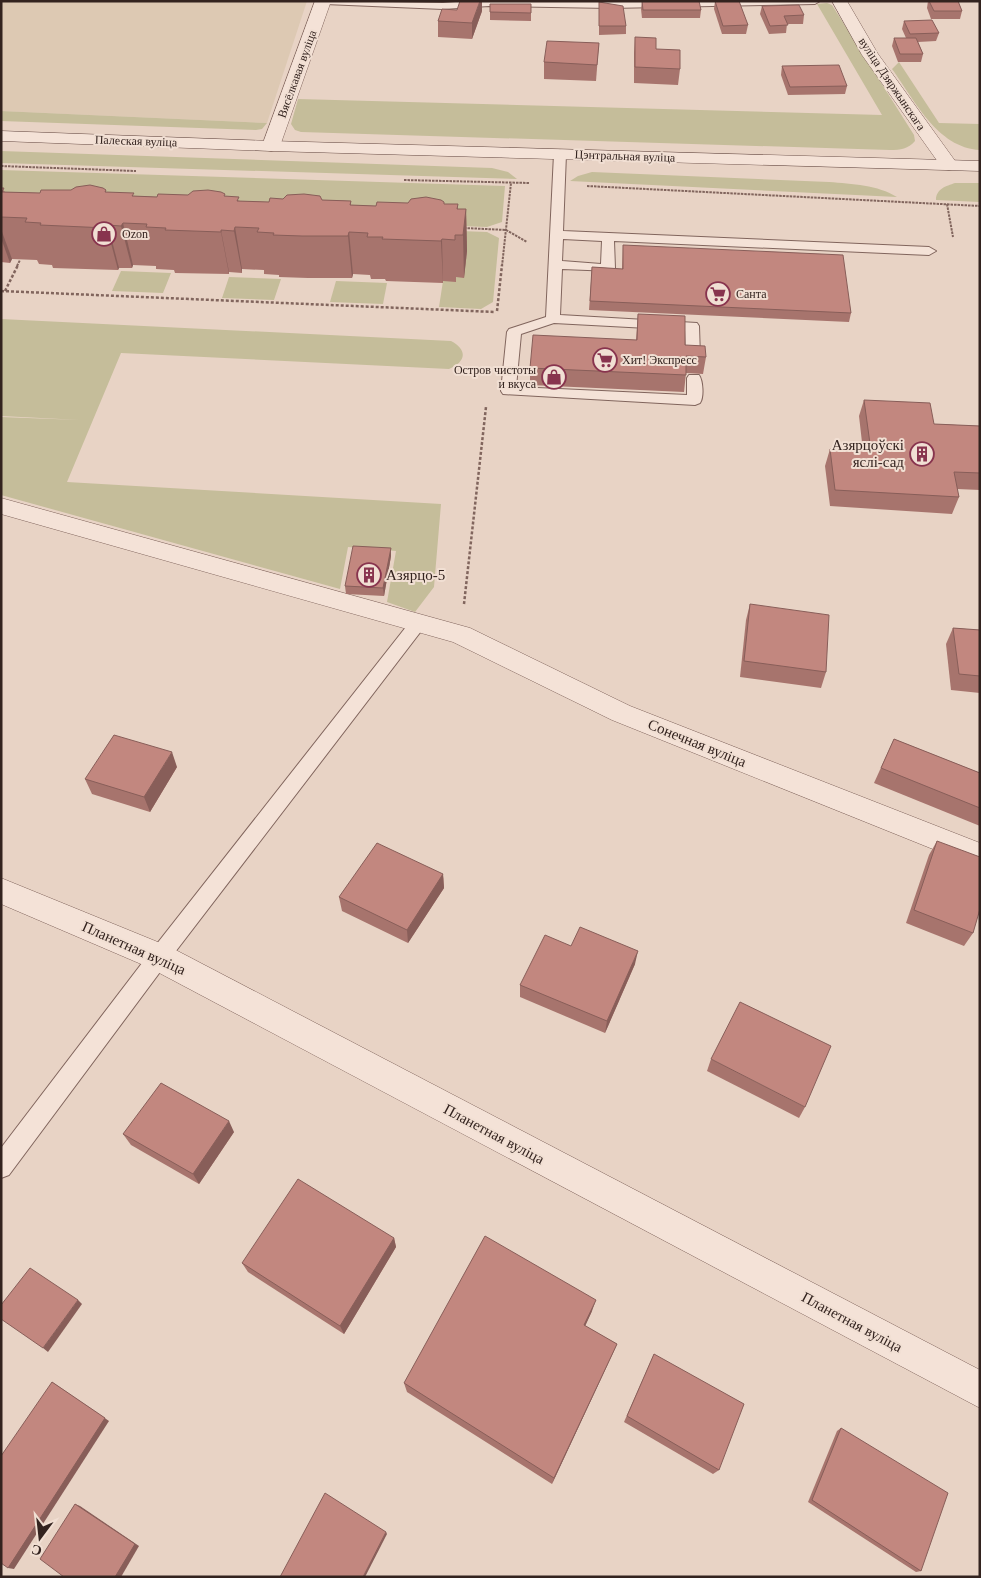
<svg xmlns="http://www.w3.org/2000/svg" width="981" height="1578" font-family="Georgia,serif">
  <rect width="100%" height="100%" fill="#e8d3c5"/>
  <polygon fill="#ddc9b3" points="1,1 307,1 267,123 1,111"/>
  <g fill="#c5bd9a">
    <path d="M 827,3 L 832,5 L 914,135 L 915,141 C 908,149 901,150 890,150 L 301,132 L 295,130 L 291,124 L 298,99 L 882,115 L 817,4 Z"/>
    <path d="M 899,62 L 939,123 L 980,124 L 980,150 C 937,148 914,99 892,69 Z"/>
    <polygon points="1,111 267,123 262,129 256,130 1,121"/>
    <polygon points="1,151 492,168 508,172 517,179 1,163"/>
    <polygon points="1,170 505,186 502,222 487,227 1,209"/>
    <path d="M 592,172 L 829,182 C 852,184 878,185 897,197 L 570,181 L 578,176 Z"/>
    <path d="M 955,183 L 980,183 L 980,202 L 936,200 C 936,189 946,186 955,183 Z"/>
    <polygon points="57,216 487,232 499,238 493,302 481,309 439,307 443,281 456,277 463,277 467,252 42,224"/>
    <polygon points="121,271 171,273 163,293 112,291"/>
    <polygon points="229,277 281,279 274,300 222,298"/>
    <polygon points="336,281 387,283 383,304 330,302"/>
    <path d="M 1,319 L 451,341 C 468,350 466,362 449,369 L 121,353 L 67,482 L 441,504 L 434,587 L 415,612 L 387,602 L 396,551 L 348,547 L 340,589 L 1,495 L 1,417 L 80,420 L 1,416 Z"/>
  </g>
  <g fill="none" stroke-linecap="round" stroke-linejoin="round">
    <g stroke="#81655d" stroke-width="2">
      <g id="service">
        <polygon points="320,1 443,3 468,1 820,1 815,4 610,8 489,6 443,9 325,4"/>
        <path d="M 560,150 L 566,154 L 563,231 L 929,247 L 936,251 L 929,255 L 614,241 L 615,268 L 613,271 L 562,269 L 560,315 L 697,323 L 699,326 L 700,357 L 698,360 L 688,360 L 686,357 L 685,330 L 554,323 L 521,334 L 516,387 L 687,395 L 687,378 L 689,375 L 699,375 C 703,381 704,397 700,403 L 695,405 L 503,394 L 501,391 L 507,332 L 509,329 L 546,317 L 554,154 ZM 563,239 L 602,241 L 601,264 L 562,261 Z"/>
        <polygon points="419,616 425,618 427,622 425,626 166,964 9,1175 1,1178 1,1148 152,950 413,618"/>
      </g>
    </g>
    <g stroke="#81655d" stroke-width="1">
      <g id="minor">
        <polygon points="315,1 331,1 280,146 277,150 271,151 265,150 262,146"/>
        <polygon points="832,1 847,1 878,54 958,165 955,169 949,170 943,169 862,55"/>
        <polygon points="1,498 470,628 630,706 980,843 980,868 612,720 453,642 1,514"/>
        <polygon points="1,878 170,947 980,1370 980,1408 148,967 1,904"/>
      </g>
    </g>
    <g stroke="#634740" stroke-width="1">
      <polygon id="secondary" points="1,131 271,141 980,161 980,171 271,151 1,141"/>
    </g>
    <g stroke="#81655d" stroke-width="2" stroke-dasharray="2.5 1" stroke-linecap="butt">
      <polyline points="1,166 136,171"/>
      <polyline points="404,180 530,183"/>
      <polyline points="587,186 980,206"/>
      <polyline points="947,204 953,237"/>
      <polyline points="464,228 506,230 527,242"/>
      <polyline points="17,266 20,260"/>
      <polyline points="502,266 511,183"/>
    </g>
    <g stroke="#81655d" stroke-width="2.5" stroke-dasharray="3 2" stroke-linecap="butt">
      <polyline points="1,291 495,312"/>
      <polyline points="5,291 18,265"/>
      <polyline points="497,311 502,265"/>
      <polyline points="464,604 486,407"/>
    </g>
    <use href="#service" fill="#f4e2d7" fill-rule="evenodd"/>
    <use href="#minor" fill="#f4e2d7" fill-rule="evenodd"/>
    <use href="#secondary" fill="#f4e2d7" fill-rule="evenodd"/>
  </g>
  <g fill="#a7746d">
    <polygon points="642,1 701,10 700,18 642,18 641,9"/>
    <polygon points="715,1 748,25 746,34 722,34 714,9"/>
    <polygon points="928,1 958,1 962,11 960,19 931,19 927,8"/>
    <polygon points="599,2 626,26 626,34 599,35"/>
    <polygon points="490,4 531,13 531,21 490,20"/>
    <polygon points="762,6 804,15 803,24 787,24 786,33 769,34 760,14"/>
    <polygon points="482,11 472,39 438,37 438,21"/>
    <polygon points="904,21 939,33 936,41 918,42 923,54 921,62 898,62 892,46 894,38 906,38 902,29"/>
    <polygon points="635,37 656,49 680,69 678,85 634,83 634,53"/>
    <polygon points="599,43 596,81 544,79 544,62"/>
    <polygon points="782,66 847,86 845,94 788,95 781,75"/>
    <polygon points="1,188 5,192 40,193 71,190 106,190 106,192 135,196 157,197 225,196 240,201 269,202 322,200 351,201 351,205 376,206 444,204 458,204 458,209 466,209 467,251 464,278 456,277 456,282 443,281 443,283 386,281 385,279 371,279 370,275 353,274 352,278 308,278 279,277 279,275 264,274 264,270 242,269 242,273 229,272 229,274 175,273 174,270 156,269 156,266 133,265 132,268 119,268 118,270 53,268 52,265 39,264 37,260 12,259 10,263 1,262"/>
    <polygon points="623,245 851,313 849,322 589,310 592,267 622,269"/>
    <polygon points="638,314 685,345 706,357 703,374 686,373 684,392 530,385 530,368 636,340"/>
    <polygon points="864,400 934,424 980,426 980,490 957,489 959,497 952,514 830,506 825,466 830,449 863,451 859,416"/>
    <polygon points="391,548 391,556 384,596 346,594 345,586"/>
    <polygon points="750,604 826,672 821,688 740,677 746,620"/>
    <polygon points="953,628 980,630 980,693 951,690 946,644"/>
    <polygon points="894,739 980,773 980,826 874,783"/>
    <polygon points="177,767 150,812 92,794 85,779"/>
    <polygon points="937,841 973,933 964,946 906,923 929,855"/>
    <polygon points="443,874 444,888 408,943 342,911 339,897"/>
    <polygon points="571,946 635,964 605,1033 520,997 520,985"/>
    <polygon points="711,1059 805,1107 799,1118 707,1071"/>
    <polygon points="234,1132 199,1184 131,1145 123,1134"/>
    <polygon points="394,1238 396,1247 344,1334 248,1272 242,1263"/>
    <polygon points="592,1311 585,1326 617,1344 552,1484 407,1392 404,1383"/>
    <polygon points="654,1354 719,1470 713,1474 624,1422"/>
    <polygon points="841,1428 921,1571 916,1572 808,1502 837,1431"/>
  </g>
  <g fill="#885e59">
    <polygon points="480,1 482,1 482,11 472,39 472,23"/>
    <polygon points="466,209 467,251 464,278 463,235"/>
    <polygon points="123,223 133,265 132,268 121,226"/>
    <polygon points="108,225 119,268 118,270 107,228"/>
    <polygon points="235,227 242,269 242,273 234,231"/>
    <polygon points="1,229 12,259 10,263 1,238"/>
    <polygon points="221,230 229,272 229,274 221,232"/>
    <polygon points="349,232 353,274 352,278 348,236"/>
    <polygon points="442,239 443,281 443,283 441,241"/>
    <polygon points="391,548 391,556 384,596 383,588"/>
    <polygon points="172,752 177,767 150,812 144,797"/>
    <polygon points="443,874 444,888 408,943 407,930"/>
    <polygon points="638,951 635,964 605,1033 607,1021"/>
    <polygon points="229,1121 234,1132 199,1184 193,1174"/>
    <polygon points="394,1238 396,1247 344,1334 340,1326"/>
    <polygon points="78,1300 82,1304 48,1352 43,1348"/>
    <polygon points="596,1300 592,1311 581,1335 584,1325"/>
    <polygon points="617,1344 613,1353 552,1484 554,1478"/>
    <polygon points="52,1382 109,1421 14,1569 8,1568"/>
    <polygon points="75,1504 80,1506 139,1546 121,1577 115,1577"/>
    <polygon points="386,1532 387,1534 365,1577 363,1577"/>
  </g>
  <g fill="#c2877f" stroke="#885e59">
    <polygon points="460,1 480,1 472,23 438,21 442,9 457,10"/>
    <polygon points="642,1 699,1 701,10 643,10"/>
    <polygon points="715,1 739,1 748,25 723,26"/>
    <polygon points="929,1 958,1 962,11 934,11"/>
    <polygon points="599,2 623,6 626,26 599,26"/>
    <polygon points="490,4 531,4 531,13 490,12"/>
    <polygon points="799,5 804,15 784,16 788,25 770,26 762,6"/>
    <polygon points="932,20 939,33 910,34 904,21"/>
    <polygon points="635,37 656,38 656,49 680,50 680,69 635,67"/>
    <polygon points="894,38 916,38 923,54 900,54"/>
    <polygon points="547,41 599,43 597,65 544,62"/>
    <polygon points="839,65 847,86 790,87 782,66"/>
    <polygon points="90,185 103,188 106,190 105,192 134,193 132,196 157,197 158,194 188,195 193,191 208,190 221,192 225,194 224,196 239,197 237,201 269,202 270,198 283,199 287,195 304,194 320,196 322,200 351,201 350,205 376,206 377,202 408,203 411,199 426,197 441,200 444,202 444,204 458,204 457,209 466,209 463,235 455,235 455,240 442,239 441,241 382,239 383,237 367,237 368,233 349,232 348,236 302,236 273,235 274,233 257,232 259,228 235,227 234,231 221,230 221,232 165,230 166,228 146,227 147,224 123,223 121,226 108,225 107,228 40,225 41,223 25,222 27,218 1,217 1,188 4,188 2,192 40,193 41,190 71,190 76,187"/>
    <polygon points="623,245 843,255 851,313 590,301 592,267 623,269"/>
    <polygon points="638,314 685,316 685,345 705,346 706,357 686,356 686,375 530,368 533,335 637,340"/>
    <polygon points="864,400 930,403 934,424 980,426 980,473 954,472 959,497 835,490 830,449 871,451"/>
    <polygon points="353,546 391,548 383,588 345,586"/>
    <polygon points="750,604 829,615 826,672 744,661"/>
    <polygon points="953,628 980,630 980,676 959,674"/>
    <polygon points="114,735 172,752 144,797 85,779"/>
    <polygon points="894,739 980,773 980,808 881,768"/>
    <polygon points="937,841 980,857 980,909 973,933 914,910"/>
    <polygon points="377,843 443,874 407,930 339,897"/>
    <polygon points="580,927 638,951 607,1021 520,985 545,935 571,946"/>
    <polygon points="740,1002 831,1046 805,1107 711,1059"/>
    <polygon points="161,1083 229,1121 193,1174 123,1134"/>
    <polygon points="298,1179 394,1238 340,1326 242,1263"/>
    <polygon points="485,1236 596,1300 584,1325 617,1344 554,1478 404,1383"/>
    <polygon points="30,1268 78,1300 43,1348 1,1319 1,1305"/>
    <polygon points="654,1354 744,1404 719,1470 627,1416"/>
    <polygon points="52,1382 105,1418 8,1568 1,1563 1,1456"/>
    <polygon points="841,1428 948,1493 921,1571 812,1500"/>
    <polygon points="325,1493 386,1532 363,1577 280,1577"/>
    <polygon points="75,1504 135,1544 115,1577 64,1577 40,1559"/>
  </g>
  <defs>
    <g id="shop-ring" transform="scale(1.25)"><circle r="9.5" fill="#f1dfd3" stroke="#88344e" stroke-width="1.5"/><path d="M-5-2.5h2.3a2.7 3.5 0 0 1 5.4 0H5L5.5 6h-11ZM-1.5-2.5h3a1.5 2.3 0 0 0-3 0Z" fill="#88344e"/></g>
    <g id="supermarket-ring" transform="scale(1.25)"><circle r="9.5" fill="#f1dfd3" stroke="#88344e" stroke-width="1.5"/><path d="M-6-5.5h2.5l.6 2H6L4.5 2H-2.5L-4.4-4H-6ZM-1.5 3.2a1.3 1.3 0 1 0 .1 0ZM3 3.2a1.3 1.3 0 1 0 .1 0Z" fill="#88344e"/></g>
    <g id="building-ring" transform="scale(1.25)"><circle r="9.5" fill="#f1dfd3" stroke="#88344e" stroke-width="1.5"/><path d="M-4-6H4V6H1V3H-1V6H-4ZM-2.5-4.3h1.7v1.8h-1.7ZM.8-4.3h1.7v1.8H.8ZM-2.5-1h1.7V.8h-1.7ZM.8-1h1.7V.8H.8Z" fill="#88344e"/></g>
  </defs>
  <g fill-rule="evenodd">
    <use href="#shop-ring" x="104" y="234"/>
    <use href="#supermarket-ring" x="718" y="294"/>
    <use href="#supermarket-ring" x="605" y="360"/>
    <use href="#shop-ring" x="554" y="377"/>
    <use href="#building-ring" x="922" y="454"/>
    <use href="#building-ring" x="369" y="575"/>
  </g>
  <g text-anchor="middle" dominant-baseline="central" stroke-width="4" stroke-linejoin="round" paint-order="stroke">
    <g font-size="12" fill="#33231f" stroke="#f1dfd3">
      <text transform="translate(297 74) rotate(-70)">Вясёлкавая вуліца</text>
      <text transform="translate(892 84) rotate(56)">вуліца Дзяржынскага</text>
      <text transform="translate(136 141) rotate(2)">Палеская вуліца</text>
      <text transform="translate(625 156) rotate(2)">Цэнтральная вуліца</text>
    </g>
    <g font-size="12" fill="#33231f" stroke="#f1dfd3" text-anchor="start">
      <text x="122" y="234">Ozon</text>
      <text x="736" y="294">Санта</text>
      <text x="622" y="360">Хит! Экспресс</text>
      <text x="536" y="370" text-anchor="end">Остров чистоты<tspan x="536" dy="14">и вкуса</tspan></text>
    </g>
    <g font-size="15" fill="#33231f" stroke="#f1dfd3" text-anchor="end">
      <text x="904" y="445">Азярцоўскі<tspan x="904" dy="17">яслі-сад</tspan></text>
      <text x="386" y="575" text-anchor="start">Азярцо-5</text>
    </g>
    <g font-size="15" fill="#33231f" stroke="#f1dfd3">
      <text transform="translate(697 743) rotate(22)">Сонечная вуліца</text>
      <text transform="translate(134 948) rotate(24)">Планетная вуліца</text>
      <text transform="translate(494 1134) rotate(28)">Планетная вуліца</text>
      <text transform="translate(852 1322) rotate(28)">Планетная вуліца</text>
    </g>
  </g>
  <rect width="981" height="1578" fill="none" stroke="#33231f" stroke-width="5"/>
  <g transform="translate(40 1538) rotate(195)" stroke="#f1dfd3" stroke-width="4" paint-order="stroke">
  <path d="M0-4L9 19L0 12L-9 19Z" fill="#33231f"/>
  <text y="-8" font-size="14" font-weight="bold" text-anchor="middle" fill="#33231f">С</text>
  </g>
</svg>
